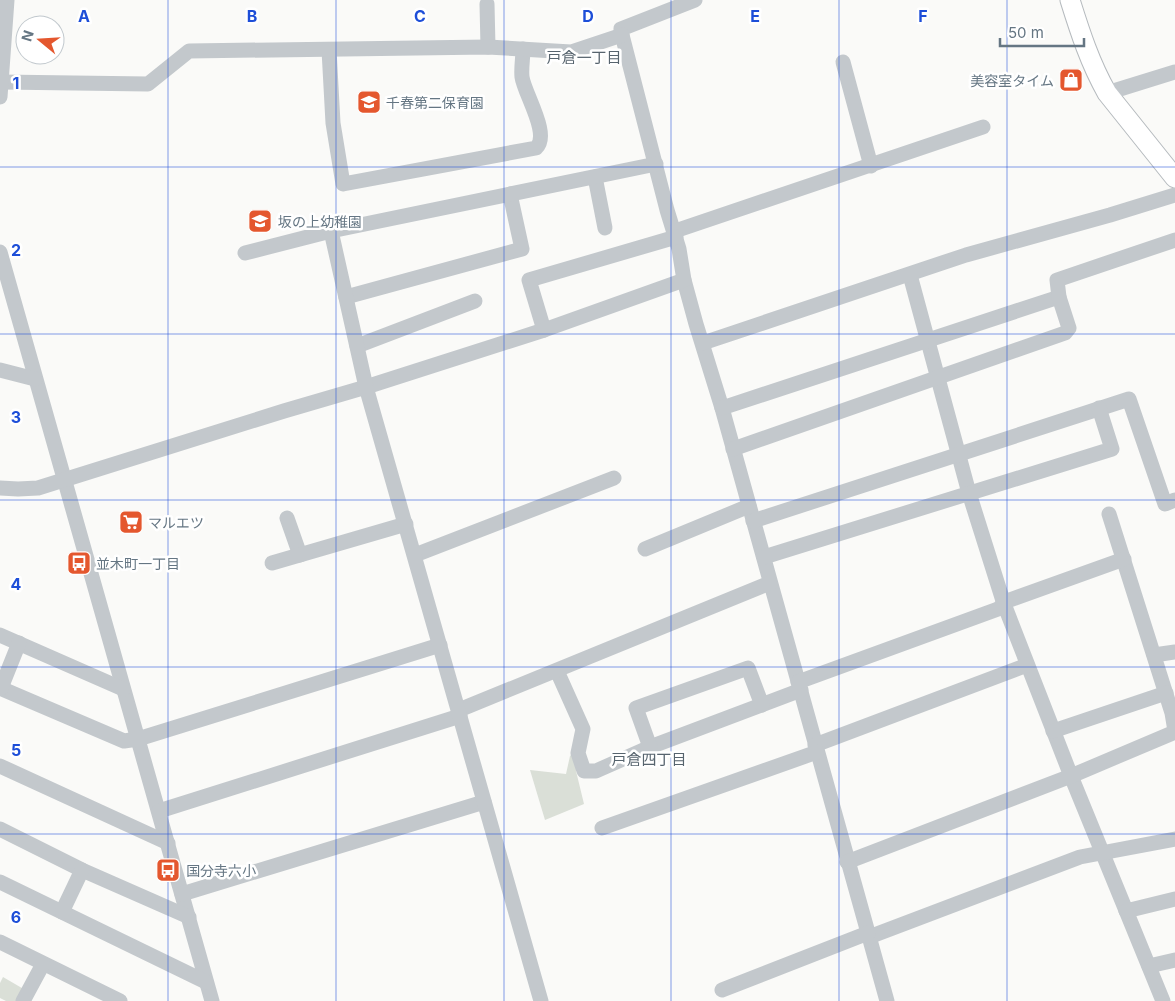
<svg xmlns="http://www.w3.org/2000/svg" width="1175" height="1001" font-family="Inter,'Noto Sans JP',sans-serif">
  <rect width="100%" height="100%" fill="#fafaf8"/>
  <g fill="#dadfd7">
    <polygon points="571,755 577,760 576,771 584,804 545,820 530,770 566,774 570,756"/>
    <polygon points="3,977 27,991 21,1001 6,1001 0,998 0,983"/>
  </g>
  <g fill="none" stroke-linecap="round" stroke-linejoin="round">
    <g stroke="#b5babe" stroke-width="21">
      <path id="major" d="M 1070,0 C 1080,32 1090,63 1107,93 L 1175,178"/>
    </g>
    <g stroke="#c3c8cc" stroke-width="15">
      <polyline points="695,0 621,29 622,35 667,210 679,249 684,280 696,324 722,408 887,1001"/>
      <polyline points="487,4 488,47"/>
      <path d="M 329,50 L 333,123 L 343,184 L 536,148 C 551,135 524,93 522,77 C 521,68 523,58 523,49"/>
      <polyline points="843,62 871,166"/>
      <polyline points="1,82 148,84 189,51 488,47 571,52 622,35"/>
      <polyline points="1107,93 1175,72"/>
      <polyline points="0,97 7,0"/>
      <polyline points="595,177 605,228"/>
      <polyline points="675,231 983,127"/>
      <polyline points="0,252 212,1001"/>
      <polyline points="245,253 331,231"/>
      <polyline points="910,275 969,493 1004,604 1071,776 1163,1001"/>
      <polyline points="346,297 522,249 510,194"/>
      <polyline points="544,330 529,280 676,237"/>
      <polyline points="703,343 966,255 1110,215 1175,195"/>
      <polyline points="357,346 475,301"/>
      <polyline points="0,370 35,379"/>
      <polyline points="722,408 1059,297"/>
      <polyline points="733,449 1065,333 1069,328 1059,297 1057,280 1175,240"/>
      <polyline points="0,488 18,489 38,488 284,411 366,387 544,330 684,280"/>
      <polyline points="1109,514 1172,713 1175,731"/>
      <polyline points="287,518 300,555"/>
      <polyline points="753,521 1129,399 1165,504 1175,500"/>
      <polyline points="645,549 749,506"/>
      <polyline points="415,555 614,478"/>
      <polyline points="764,557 1112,449 1099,408"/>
      <polyline points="272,563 406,524"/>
      <polyline points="0,635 123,689"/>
      <polyline points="1154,655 1175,652"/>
      <polyline points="557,671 583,729 578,753 584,771 596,771 650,747 801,690"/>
      <polyline points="798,682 998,609 1007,601 1124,559"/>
      <polyline points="0,688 124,741 138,739 440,645"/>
      <polyline points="1,688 19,643"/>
      <polyline points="459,710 770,583"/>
      <polyline points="1053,731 1166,693"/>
      <polyline points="815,745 1027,665"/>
      <polyline points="650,747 636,708 748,668 762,705"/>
      <polyline points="0,766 168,843"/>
      <polyline points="159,811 460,716"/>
      <polyline points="602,828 817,752"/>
      <polyline points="0,829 82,870 189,917"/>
      <polyline points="847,862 1071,776 1175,732"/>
      <polyline points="0,882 206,982"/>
      <polyline points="182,894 484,802"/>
      <polyline points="1126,911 1175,899"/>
      <polyline points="62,912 82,870"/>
      <polyline points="869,937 1080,857 1175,839"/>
      <polyline points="0,942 120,1001"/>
      <polyline points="1149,966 1175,960"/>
      <polyline points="722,990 868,933"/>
      <polyline points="23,1001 43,964"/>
      <polyline points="541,1001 366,387 331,231 656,164"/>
    </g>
    <use href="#major" stroke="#fff" stroke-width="19"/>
  </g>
  <path fill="none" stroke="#1d4ed8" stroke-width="1" stroke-opacity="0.55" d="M 168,0 L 168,1001M 336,0 L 336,1001M 504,0 L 504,1001M 671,0 L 671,1001M 839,0 L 839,1001M 1007,0 L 1007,1001M 0,167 L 1175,167M 0,334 L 1175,334M 0,500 L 1175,500M 0,667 L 1175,667M 0,834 L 1175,834"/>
  <defs>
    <g id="shop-square" transform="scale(1.25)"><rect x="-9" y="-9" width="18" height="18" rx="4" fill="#e4572e" stroke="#fff"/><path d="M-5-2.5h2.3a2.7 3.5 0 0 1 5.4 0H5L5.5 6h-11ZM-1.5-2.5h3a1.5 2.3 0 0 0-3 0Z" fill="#fff"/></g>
    <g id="school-square" transform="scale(1.25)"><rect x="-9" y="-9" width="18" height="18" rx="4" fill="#e4572e" stroke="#fff"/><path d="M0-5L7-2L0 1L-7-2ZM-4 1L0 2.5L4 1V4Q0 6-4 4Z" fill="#fff"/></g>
    <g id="supermarket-square" transform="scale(1.25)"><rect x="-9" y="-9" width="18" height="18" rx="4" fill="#e4572e" stroke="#fff"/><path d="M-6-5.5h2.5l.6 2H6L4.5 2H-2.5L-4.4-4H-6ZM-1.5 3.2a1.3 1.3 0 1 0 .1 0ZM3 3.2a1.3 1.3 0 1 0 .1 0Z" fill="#fff"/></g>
    <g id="bus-square" transform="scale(1.25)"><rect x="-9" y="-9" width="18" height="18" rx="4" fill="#e4572e" stroke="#fff"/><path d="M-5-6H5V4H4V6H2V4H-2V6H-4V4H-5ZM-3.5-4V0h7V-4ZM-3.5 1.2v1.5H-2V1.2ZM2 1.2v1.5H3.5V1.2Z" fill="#fff"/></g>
  </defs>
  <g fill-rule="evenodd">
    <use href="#shop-square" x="1071" y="80"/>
    <use href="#school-square" x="369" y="102"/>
    <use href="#school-square" x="260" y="221"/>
    <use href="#supermarket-square" x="131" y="522"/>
    <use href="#bus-square" x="79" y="563"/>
    <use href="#bus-square" x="168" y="870"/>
  </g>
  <g text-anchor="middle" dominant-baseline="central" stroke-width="5" stroke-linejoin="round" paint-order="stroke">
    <g font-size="14" fill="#657683" stroke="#fff" text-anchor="start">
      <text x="1054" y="80" text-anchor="end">美容室タイム</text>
      <text x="386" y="102">千春第二保育園</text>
      <text x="278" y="221">坂の上幼稚園</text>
      <text x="148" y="522">マルエツ</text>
      <text x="96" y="563">並木町一丁目</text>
      <text x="186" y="870">国分寺六小</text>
    </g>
    <g font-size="15" fill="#57646e" stroke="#fff">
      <text x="584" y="57">戸倉一丁目</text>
      <text x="649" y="759">戸倉四丁目</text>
    </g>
  </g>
  <g font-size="16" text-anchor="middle" font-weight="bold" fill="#1d4ed8" stroke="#fff" stroke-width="5" stroke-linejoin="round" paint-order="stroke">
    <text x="84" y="22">A</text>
    <text x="252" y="22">B</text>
    <text x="420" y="22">C</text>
    <text x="588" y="22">D</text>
    <text x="755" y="22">E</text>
    <text x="923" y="22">F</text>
    <text x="16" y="89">1</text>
    <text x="16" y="256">2</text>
    <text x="16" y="423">3</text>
    <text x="16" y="590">4</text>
    <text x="16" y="756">5</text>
    <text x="16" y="923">6</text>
  </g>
  <g transform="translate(40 40) rotate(288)"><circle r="24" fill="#ffffff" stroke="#c1c8cd"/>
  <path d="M0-4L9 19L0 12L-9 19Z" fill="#e4572e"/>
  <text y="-8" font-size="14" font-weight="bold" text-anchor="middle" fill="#657683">N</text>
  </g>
  <path d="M1000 38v8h84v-8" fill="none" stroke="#657683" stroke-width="2.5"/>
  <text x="1008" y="38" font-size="15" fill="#657683" stroke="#ffffff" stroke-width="4" paint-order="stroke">50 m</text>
</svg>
